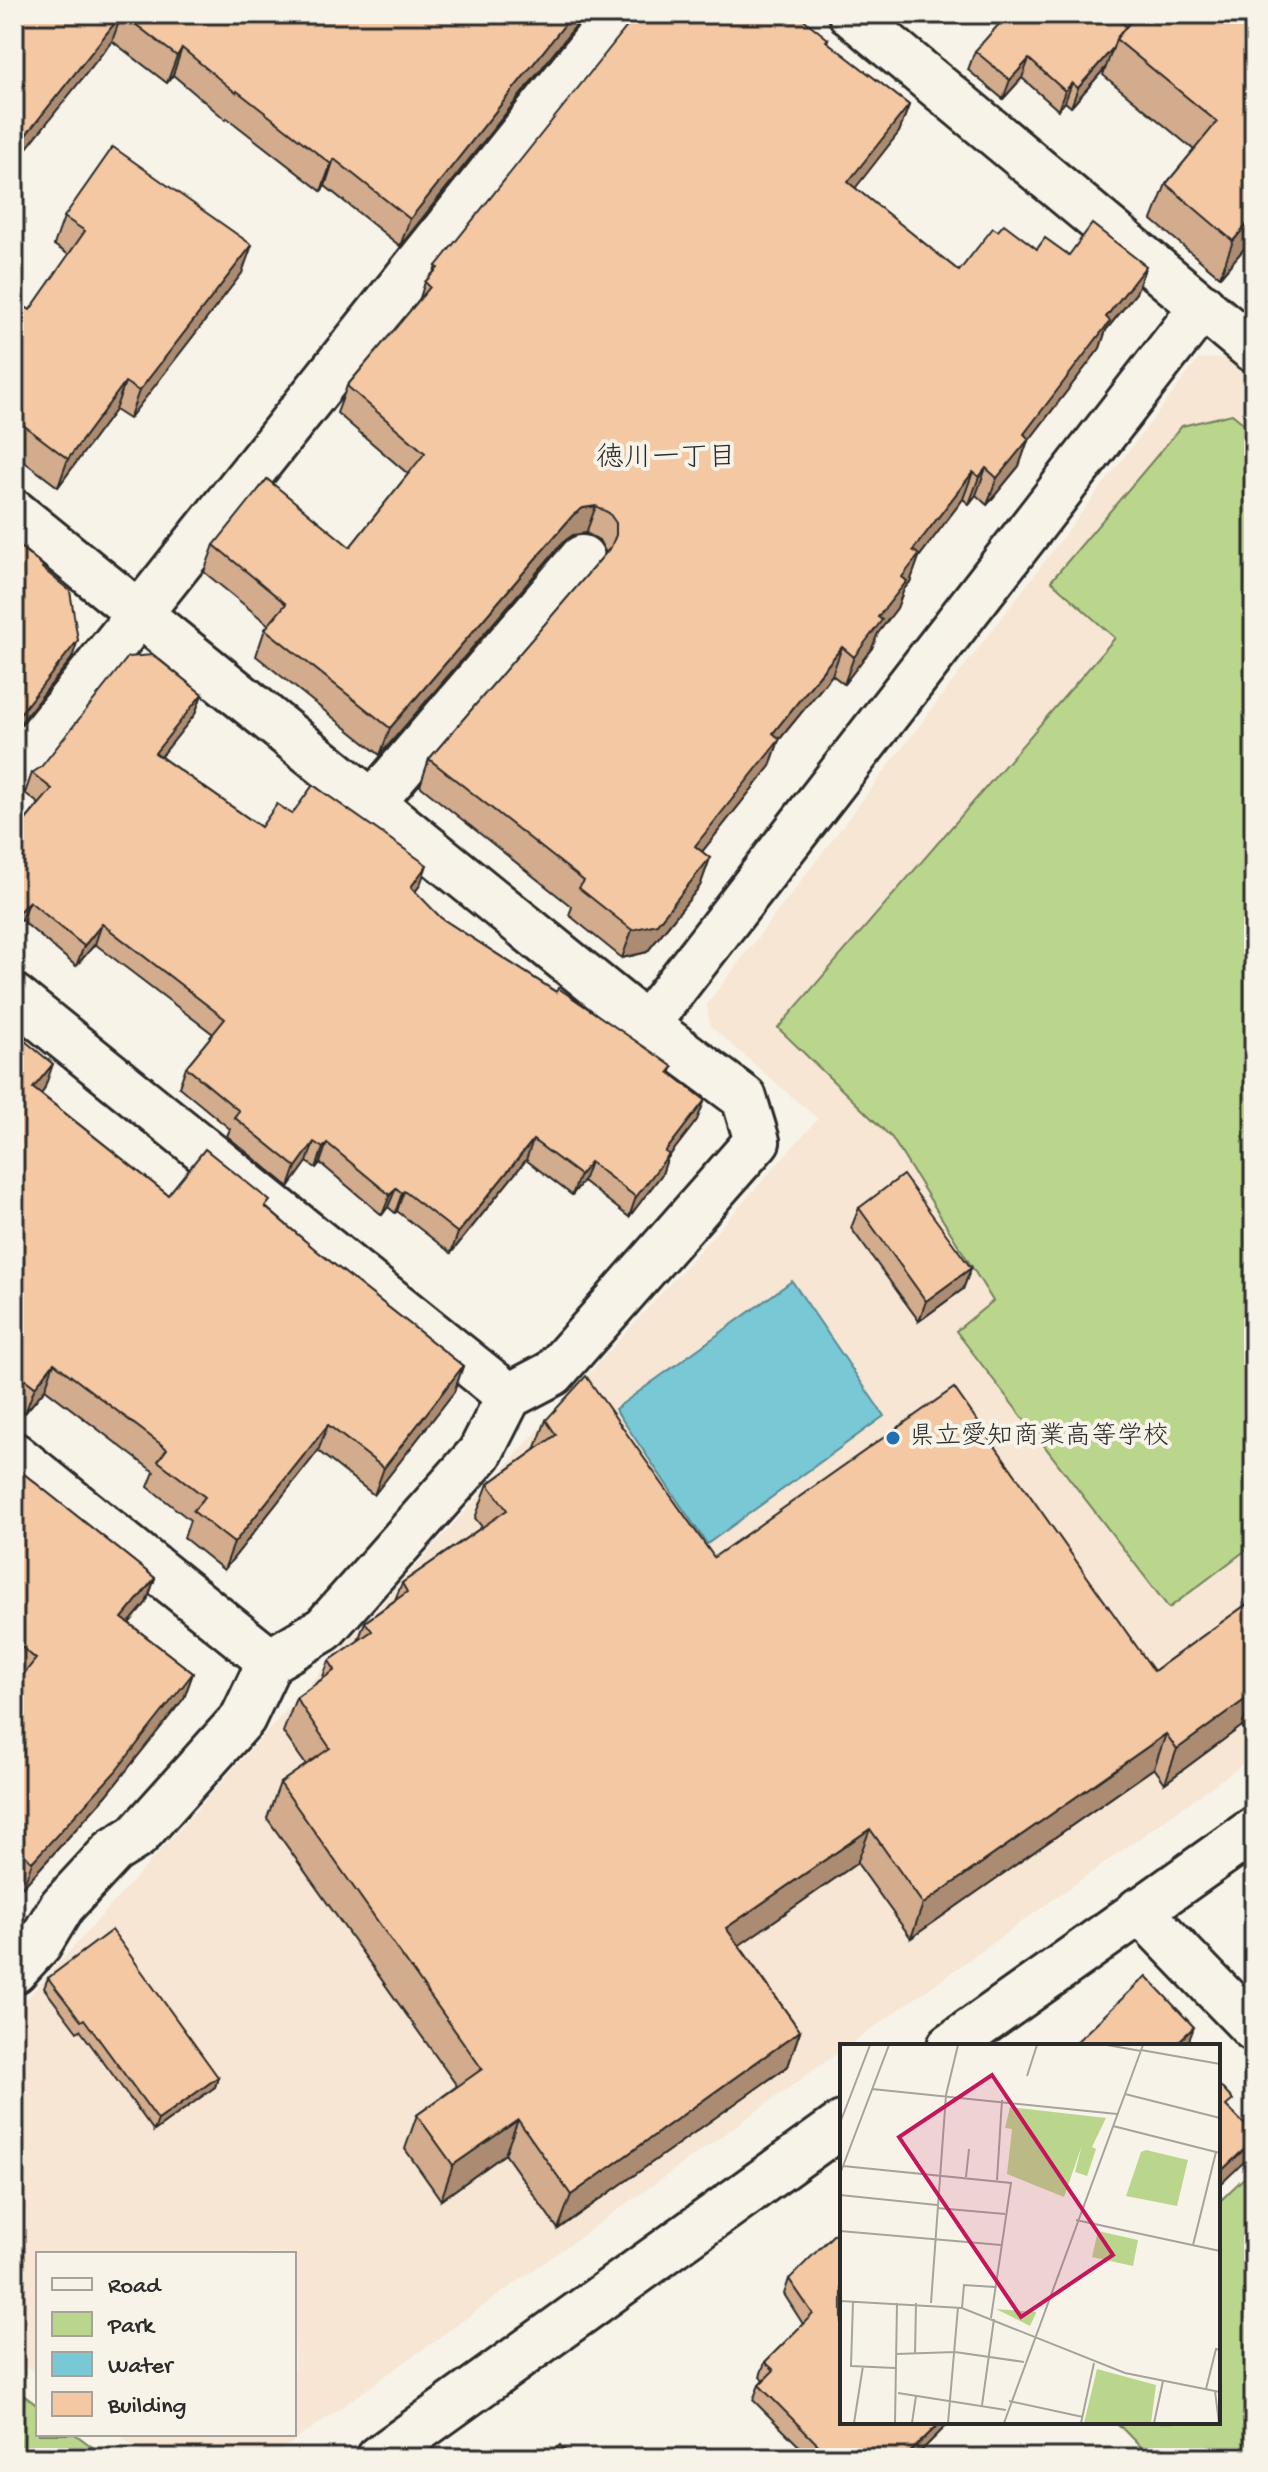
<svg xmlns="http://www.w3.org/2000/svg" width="1268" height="2472" font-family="'Gochi Hand','Klee One',sans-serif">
  <rect width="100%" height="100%" fill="#f7f3e8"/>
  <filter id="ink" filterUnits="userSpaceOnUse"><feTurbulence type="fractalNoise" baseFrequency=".0125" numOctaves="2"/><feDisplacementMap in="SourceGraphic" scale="16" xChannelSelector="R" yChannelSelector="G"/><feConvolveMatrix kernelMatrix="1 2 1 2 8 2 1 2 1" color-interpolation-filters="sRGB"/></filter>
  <g filter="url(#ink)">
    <polygon fill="#f6e6d3" points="1226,358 1254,382 1254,1756 848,2046 842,2046 842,2050 270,2458 149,2458 117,2434 294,2434 294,2254 38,2254 38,2375 14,2358 14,2013 818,1119 710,1026 707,1004 1199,359"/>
    <g fill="#bad68d" stroke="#72805c" stroke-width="2">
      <polygon points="1232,414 1254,432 1254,1544 1169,1608 956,1331 993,1301 892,1138 778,1028 1115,638 1051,581 1182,426"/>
      <polygon points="1254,2168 1254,2458 1151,2458 1116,2422 1218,2422 1218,2203"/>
      <polygon points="14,2388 38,2406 38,2434 75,2434 107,2458 14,2458"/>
    </g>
    <polygon fill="#79c8d6" stroke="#5a8992" stroke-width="2" points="792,1281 884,1416 707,1544 615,1409"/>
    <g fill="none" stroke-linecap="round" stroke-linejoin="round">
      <g stroke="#2b2b2b" stroke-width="50">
        <g id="minor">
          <polyline points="851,14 1254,350"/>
          <polyline points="14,512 646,1025 744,1098 757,1141 553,1373 509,1396 480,1453 324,1629 270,1661 243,1718 137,1836 113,1851 62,1906 39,1944 14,1971"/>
          <polyline points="14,771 617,14"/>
          <polyline points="372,803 582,558"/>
          <polyline points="14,997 509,1396"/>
          <polyline points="646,1025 1203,306"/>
          <polyline points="14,1455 270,1661"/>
          <polyline points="1139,1910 1254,2029"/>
          <polyline points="950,2046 1254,1830"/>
          <polyline points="379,2458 842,2124"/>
        </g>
      </g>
      <use href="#minor" stroke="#f7f3e8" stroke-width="44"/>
    </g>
    <g fill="#d2ac8c" stroke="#2b2b2b" stroke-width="2">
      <polygon points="14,14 585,14 400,246 325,186 321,191 227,118 226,120 173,75 167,83 112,41 14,164"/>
      <polygon points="1254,14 1254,250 1248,244 1220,277 1152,220 1166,184 1194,150 1103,75 1106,67 1071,107 1065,102 1058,110 1022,78 1003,99 968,70 975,51 1126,26"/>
      <polygon points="828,39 827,42 909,105 899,132 855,188 959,271 998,231 1037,249 1069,255 1136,293 1106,330 1100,348 1027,443 1019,466 987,505 976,495 969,504 963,499 919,557 910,582 904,589 897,608 878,633 872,648 844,684 832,675 779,740 770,766 702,852 710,858 700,886 647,952 622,958 569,915 572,907 420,786 429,759 606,553 599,540 586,533 573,535 563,542 380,755 256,656 265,629 269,625 204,572 214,545 350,547 408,474 337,413 347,386 419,301 425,282 434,272 436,266"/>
      <polygon points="64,217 242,273 129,419 115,410 58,487 14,454 14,300 30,310 69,255 54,245"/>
      <polygon points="202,694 195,714 161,757 261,827 292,814 420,885 415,892 441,918 673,1067 670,1073 697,1120 667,1159 662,1174 629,1217 583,1181 572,1195 526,1160 451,1253 397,1211 395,1213 388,1207 382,1215 320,1163 316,1168 307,1162 289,1187 227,1136 230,1129 179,1087 186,1067 213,1034 95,944 76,966 21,920 14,929 14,834 39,804 25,793 32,773"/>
      <polygon points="14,1032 44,1090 41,1094 168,1195 267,1208 317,1251 463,1366 454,1392 374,1495 318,1451 224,1570 184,1538 190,1520 148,1487 154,1472 45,1389 25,1413 14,1405"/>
      <polygon points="859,1208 971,1268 963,1289 919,1321 851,1228"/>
      <polygon points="546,1420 714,1557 1154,1671 1254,1599 1254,1743 1242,1726 1165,1783 1154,1768 911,1938 857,1863 797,1905 739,1945 800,2031 788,2066 558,2229 505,2154 441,2200 405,2149 417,2115 457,2086 267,1818 280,1783 306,1765 283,1732 296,1698 322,1679 329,1661 358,1641 365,1622 395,1600 402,1583 482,1527 475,1518 488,1484 535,1450"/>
      <polygon points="14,1466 155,1578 146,1603 129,1623 193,1673 184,1698 106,1796 23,1887 14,1878 14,1686 21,1678 14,1673"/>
      <polygon points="48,1978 218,2077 215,2087 154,2131 80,2030 77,2032 44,1988"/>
      <polygon points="789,2279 950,2422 914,2458 811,2458 753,2400 759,2385 764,2380 760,2376 765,2362 803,2324 784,2294"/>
    </g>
    <g fill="#ab8c72" stroke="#2b2b2b" stroke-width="2">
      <polygon points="122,14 112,41 14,164 14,150"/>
      <polygon points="573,14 585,14 400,246 410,219"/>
      <polygon points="182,48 173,75 167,83 177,56"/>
      <polygon points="1113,48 1106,67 1071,107 1078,88"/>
      <polygon points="1029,59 1022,78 1003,99 1010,80"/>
      <polygon points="1072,83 1065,102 1058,110 1065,91"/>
      <polygon points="909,105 899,132 839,209 848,182"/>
      <polygon points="334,159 325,186 321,191 331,164"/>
      <polygon points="1254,216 1254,227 1248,244 1220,277 1233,241"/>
      <polygon points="252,245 242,273 129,419 139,391"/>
      <polygon points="1146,266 1136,293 1106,330 1100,348 1027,443 1019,466 987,505 997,478 1024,434 1106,317"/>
      <polygon points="125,382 115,410 58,487 68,459"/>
      <polygon points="986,468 976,495 969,504 979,477"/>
      <polygon points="973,472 963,499 919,557 910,582 904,589 897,608 878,633 872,648 844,684 854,657 878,617 913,550"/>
      <polygon points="596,506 586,533 573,535 563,542 380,755 390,728 573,515 583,508"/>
      <polygon points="78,640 72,658 14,731 14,721"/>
      <polygon points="842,647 832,675 779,740 770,766 685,873 695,846 773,733"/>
      <polygon points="202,694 195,714 148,773 155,753"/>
      <polygon points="710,858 700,886 647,952 622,958 632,930"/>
      <polygon points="427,865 420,885 404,907 411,887"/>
      <polygon points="29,901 21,920 14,929 14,925 18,913"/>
      <polygon points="102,924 95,944 76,966 84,946"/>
      <polygon points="53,1064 44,1090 24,1115 33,1088"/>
      <polygon points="705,1100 697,1120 667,1159 662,1174 629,1217 636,1197 665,1152"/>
      <polygon points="533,1140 526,1160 451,1253 458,1233"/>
      <polygon points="314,1142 307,1162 289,1187 296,1167"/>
      <polygon points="327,1143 320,1163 316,1168 323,1148"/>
      <polygon points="590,1162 583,1181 572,1195 580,1175"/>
      <polygon points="396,1188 388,1207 382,1215 390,1195"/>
      <polygon points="404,1191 397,1211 395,1213 402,1193"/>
      <polygon points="971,1268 963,1289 919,1321 926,1301"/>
      <polygon points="54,1363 45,1389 25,1413 35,1387"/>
      <polygon points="463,1366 454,1392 374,1495 384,1468"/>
      <polygon points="328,1425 318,1451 224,1570 234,1543"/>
      <polygon points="155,1578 146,1603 113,1642 122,1618"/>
      <polygon points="193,1673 184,1698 106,1796 23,1887 32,1862"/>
      <polygon points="1254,1693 1242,1726 1165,1783 1177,1749"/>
      <polygon points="1166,1734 1154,1768 911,1938 923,1904"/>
      <polygon points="870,1829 857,1863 714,1963 726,1928"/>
      <polygon points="1194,2027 1187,2046 1176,2046 1178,2042"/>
      <polygon points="800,2031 788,2066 558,2229 571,2195"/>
      <polygon points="218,2077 215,2087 154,2131 158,2120"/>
      <polygon points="518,2120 505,2154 441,2200 453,2165"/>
      <polygon points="1254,2140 1254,2145 1249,2157 1218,2187 1218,2174"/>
      <polygon points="941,2422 950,2422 914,2458 904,2458"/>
    </g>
    <g fill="#f4c8a3" stroke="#2b2b2b" stroke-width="2">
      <polygon points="14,14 573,14 410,219 334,159 331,164 237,91 236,93 182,48 177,56 122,14 14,150"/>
      <polygon points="637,14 797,14 828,39 826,41 909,105 848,182 959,271 993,228 998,231 1004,224 1037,249 1045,238 1069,255 1092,224 1146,266 1106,317 1110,321 1024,434 1029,439 997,478 986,468 979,477 973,472 913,550 919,555 902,577 907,581 878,617 882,620 854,657 842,647 773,733 780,739 695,846 710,858 657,924 632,930 579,888 584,881 429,759 611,547 616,535 616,523 609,513 596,506 583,508 573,515 390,728 265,629 286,604 214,545 267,479 350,547 425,453 347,386 430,287 425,282 438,268 436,266"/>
      <polygon points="1008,14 1112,14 1126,26 1116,39 1113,48 1078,88 1072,83 1065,91 1029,59 1010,80 975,51"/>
      <polygon points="1137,14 1254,14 1254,216 1233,241 1166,184 1217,122 1116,39"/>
      <polygon points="113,147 252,245 139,391 125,382 68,459 14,418 14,300 30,310 85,231 64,217"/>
      <polygon points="14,542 43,566 42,568 70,591 78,640 14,721"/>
      <polygon points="153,655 202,694 155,753 261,827 277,804 292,814 313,785 427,865 411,887 441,918 556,992 558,988 649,1050 673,1067 669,1072 705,1100 665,1152 669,1154 636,1197 590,1162 580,1175 533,1140 458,1233 404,1191 402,1193 396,1188 390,1195 327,1143 323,1148 314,1142 296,1167 234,1117 239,1111 186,1067 225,1019 102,924 84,946 29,901 18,913 14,910 14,834 52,789 32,773 41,767 128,657"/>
      <polygon points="14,1032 53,1064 33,1088 168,1195 205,1149 270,1201 265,1207 317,1251 463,1366 384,1468 328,1425 234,1543 193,1511 205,1497 158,1461 167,1449 54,1363 35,1387 14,1371"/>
      <polygon points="903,1175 971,1268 926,1301 859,1208"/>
      <polygon points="586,1376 714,1557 954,1388 1154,1671 1254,1599 1254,1693 1177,1749 1166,1734 923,1904 870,1829 726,1928 800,2031 571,2195 518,2120 453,2165 417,2115 482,2069 280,1783 330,1748 296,1698 335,1670 329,1661 372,1631 365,1622 407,1592 402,1583 507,1510 488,1484 556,1435 546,1420"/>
      <polygon points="14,1466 155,1578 122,1618 193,1673 115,1772 32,1862 14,1845 14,1686 36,1659 14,1641"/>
      <polygon points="112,1930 218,2077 158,2120 84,2019 81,2021 48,1978"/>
      <polygon points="1146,1976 1194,2027 1178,2042 1182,2046 1072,2046"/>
      <polygon points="1218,2084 1233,2100 1226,2106 1254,2134 1254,2140 1218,2174"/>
      <polygon points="842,2226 842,2422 941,2422 904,2458 831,2458 759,2385 774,2370 765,2362 813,2314 789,2279"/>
      <polygon points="560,2445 572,2458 546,2458"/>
    </g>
  </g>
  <circle fill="#1f6fb2" stroke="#f7f3e8" stroke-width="3" cx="893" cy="1438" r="8"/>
  <g text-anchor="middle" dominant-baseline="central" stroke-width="8" stroke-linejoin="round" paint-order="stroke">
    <g font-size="26" fill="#2b2b2b" stroke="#f7f3e8" text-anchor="start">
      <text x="909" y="1438">県立愛知商業高等学校</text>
    </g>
    <g font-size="28" fill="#2b2b2b" stroke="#f7f3e8">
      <text x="666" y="459">徳川一丁目</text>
    </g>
  </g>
  <g transform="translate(840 2044)">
    <rect width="380" height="380" fill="#f7f3e8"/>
    <path d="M 170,63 L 266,74 L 252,103 L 256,105 L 247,132 L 235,128 L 242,101 L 224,153 L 167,130 L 172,85 L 165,84 ZM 306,106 L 348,116 L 337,162 L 286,152 L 301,108 ZM 258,187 L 298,196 L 293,222 L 252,213 ZM 156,265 L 196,268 L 196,269 L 190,282 ZM 257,325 L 316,341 L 311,379 L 244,379 Z" fill="#bad68d"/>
    <path fill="none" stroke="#a5a39c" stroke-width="2" d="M 267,1 L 301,7M 301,6 L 380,20M 187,32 L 197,1M 32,45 L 277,70M 285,50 L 380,74M 0,79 L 30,1M 273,82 L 380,109M 3,122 L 171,139 L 151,274M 0,130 L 49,1M 126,133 L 129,105M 157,136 L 162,56M 0,151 L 97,161M 97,164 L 165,170M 236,176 L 380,207M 0,187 L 161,201M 353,201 L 376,108M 0,257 L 122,264 L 285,329 L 380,348M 13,257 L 11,322 L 55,324M 91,259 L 106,51 L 118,1M 122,264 L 124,241 L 155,243M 56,310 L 115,308 L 184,318M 75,310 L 76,259M 366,345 L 376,305 L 380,306M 375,347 L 379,379M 58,349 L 166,366M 169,357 L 243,373M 142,361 L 154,275M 14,379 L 23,322M 55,379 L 57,259M 72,379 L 76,352M 108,379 L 118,263M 164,379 L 303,1M 241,379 L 254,319M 314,379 L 323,337"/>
    <path fill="#c2185b" fill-opacity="0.15" stroke="#c2185b" stroke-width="4" d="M 152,31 L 273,211 L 181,273 L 59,93 Z"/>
    <rect width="380" height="380" fill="none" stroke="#2b2b2b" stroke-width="4"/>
  </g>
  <rect width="1268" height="2472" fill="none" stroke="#f7f3e8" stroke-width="48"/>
  <rect x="24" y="24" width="1220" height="2424" fill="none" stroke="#2b2b2b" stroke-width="3" filter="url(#ink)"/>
  <rect x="36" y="2252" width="260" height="184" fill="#f7f3e8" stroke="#a5a39c" stroke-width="2"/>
  <rect x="52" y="2278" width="40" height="12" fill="#f7f3e8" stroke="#a5a39c" stroke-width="2"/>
  <text x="108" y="2292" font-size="24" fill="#2b2b2b">Road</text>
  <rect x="52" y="2312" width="40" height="24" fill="#bad68d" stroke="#a5a39c" stroke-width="2"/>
  <text x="108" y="2332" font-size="24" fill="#2b2b2b">Park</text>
  <rect x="52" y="2352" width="40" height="24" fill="#79c8d6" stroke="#a5a39c" stroke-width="2"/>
  <text x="108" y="2372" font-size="24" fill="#2b2b2b">Water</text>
  <rect x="52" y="2392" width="40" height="24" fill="#f4c8a3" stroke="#a5a39c" stroke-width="2"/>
  <text x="108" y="2412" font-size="24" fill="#2b2b2b">Building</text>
</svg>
